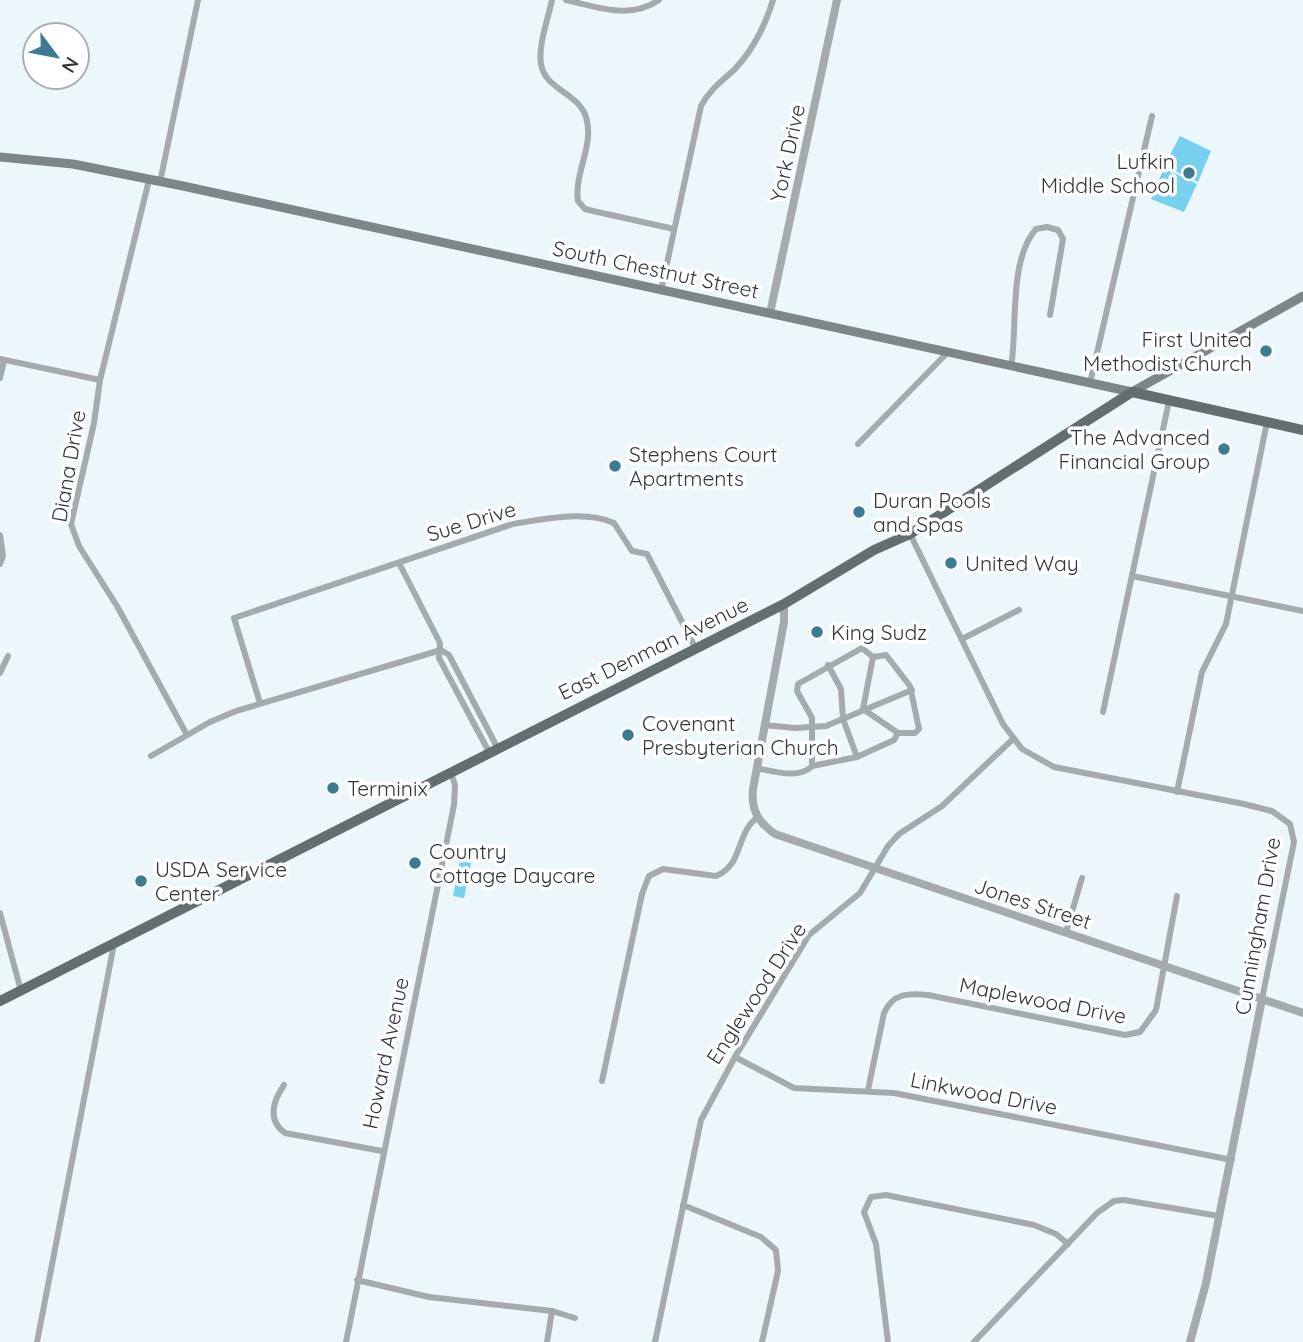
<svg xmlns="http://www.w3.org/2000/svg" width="1303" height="1342" font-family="Quicksand,sans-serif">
  <rect width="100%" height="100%" fill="#ebf7fb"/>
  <g fill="#78d0f1">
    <polygon points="1180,136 1211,151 1198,182 1164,166"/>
    <polygon points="1164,168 1197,184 1184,212 1151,199"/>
    <polygon points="460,861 471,863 464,898 453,896"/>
  </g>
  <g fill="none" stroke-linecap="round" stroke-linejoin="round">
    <g stroke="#a5aaac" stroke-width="6">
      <path d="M 552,0 C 548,19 538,45 541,64 C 545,91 582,93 587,121 C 593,148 574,174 578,201 L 585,209 L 593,211 L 674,229"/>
      <path d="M 566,0 C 597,7 630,20 659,0"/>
      <polyline points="149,180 100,380 94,423 71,524 79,546 117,606 187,735"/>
      <polyline points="160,182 198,0"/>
      <path d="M 661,291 L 701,106 C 709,90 722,81 735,69 C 754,49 765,26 773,0"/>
      <polyline points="0,359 100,380"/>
      <path d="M 1011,367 C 1018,328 1008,261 1036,229 L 1047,227 L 1058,230 L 1063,239 L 1050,315"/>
      <polyline points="0,378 4,360"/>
      <polyline points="1090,383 1152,116"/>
      <polyline points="858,444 948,352"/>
      <polyline points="910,534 1003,724 1022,749 1054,767 1244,804 1272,811 1290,824 1294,842 1262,999"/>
      <polyline points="0,535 3,556 0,564"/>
      <polyline points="399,563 440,643 439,658 489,752"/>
      <polyline points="1132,576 1303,611"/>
      <polyline points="962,639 1019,610"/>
      <polyline points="441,650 449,655 497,747"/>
      <polyline points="0,673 8,656"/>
      <path d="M 260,703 L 234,618 L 513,524 C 543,519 585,510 614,523 L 632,551 L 647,554 L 696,649"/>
      <polyline points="863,709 873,657"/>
      <polyline points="1103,712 1169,401"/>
      <polyline points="764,725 795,728 826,726 912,690"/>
      <polyline points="151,756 210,722 236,711 441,650"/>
      <polyline points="857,757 894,740 898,733"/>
      <polyline points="812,766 857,757 843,719 841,689 828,665"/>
      <path d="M 756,768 C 773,771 799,780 812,766 L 812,718 L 797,691 L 798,684 L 862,648 L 873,657 L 886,655 L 910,686 L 919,729 L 915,733 L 898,733 L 863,709"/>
      <polyline points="1177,792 1202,672 1226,624 1267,422"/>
      <polyline points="0,913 21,991"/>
      <polyline points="1066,932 1082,878"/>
      <polyline points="735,1057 794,1088 894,1093 1232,1160"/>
      <path d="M 602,1081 L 642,894 L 649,876 L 663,869 L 716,876 C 744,865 735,833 758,817"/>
      <path d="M 284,1085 C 273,1101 267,1120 285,1133 L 382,1151"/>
      <path d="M 868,1090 L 884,1013 C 893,993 908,993 928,995 L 1125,1035 L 1140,1032 L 1156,1010 L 1177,896"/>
      <polyline points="683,1205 761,1237 776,1250 778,1271 762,1342"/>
      <polyline points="357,1280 429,1297 552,1311 575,1318"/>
      <polyline points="37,1342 114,944"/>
      <polyline points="346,1342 454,805 455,785 451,773"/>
      <polyline points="547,1342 552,1311"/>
      <polyline points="655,1342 701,1120 735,1057 809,935 860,893 888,846 899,834 942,806 1013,739"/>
      <polyline points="888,1342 876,1244 864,1212 871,1197 886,1195 1034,1225 1056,1234 1068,1244"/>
      <polyline points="974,1342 1097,1213 1114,1201 1124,1200 1219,1216"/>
    </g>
    <g stroke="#a5aaac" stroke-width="8">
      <polyline points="770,313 837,0"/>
      <path d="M 784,604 L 784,622 L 753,789 C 751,810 758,822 775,834 L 1303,1013"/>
      <polyline points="1190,1342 1206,1283 1262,999"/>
    </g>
    <polyline stroke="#7f8689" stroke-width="9" points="0,157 73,164 183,186 1132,392 1303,296"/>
    <polyline stroke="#646d70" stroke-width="10" points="0,1001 784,604 874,550 910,534 1132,392 1303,430"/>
  </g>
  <g fill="#3d7b91" stroke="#fff" stroke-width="2.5">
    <circle cx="1189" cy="173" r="7"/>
    <circle cx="1266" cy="351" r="7"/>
    <circle cx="1224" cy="449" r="7"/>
    <circle cx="615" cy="466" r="7"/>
    <circle cx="859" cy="512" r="7"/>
    <circle cx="951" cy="563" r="7"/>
    <circle cx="817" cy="632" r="7"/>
    <circle cx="628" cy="735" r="7"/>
    <circle cx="333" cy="788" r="7"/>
    <circle cx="415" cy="863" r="7"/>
    <circle cx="141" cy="881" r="7"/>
  </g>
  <g text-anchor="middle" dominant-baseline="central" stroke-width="7" stroke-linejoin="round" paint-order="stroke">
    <g font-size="21" fill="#333739" stroke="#fff">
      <text transform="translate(787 153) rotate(-78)">York Drive</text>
      <text transform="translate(656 269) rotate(12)">South Chestnut Street</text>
      <text transform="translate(68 466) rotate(-80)">Diana Drive</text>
      <text transform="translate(471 521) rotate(-17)">Sue Drive</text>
      <text transform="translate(653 648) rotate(-26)">East Denman Avenue</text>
      <text transform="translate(1033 903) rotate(18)">Jones Street</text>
      <text transform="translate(1257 926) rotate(-80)">Cunningham Drive</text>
      <text transform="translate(756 993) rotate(-57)">Englewood Drive</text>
      <text transform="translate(1043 1000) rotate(11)">Maplewood Drive</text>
      <text transform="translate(385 1053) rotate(-78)">Howard Avenue</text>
      <text transform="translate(984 1093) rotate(11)">Linkwood Drive</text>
    </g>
    <g font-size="21" fill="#333739" stroke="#fff" text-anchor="start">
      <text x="1175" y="161" text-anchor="end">Lufkin<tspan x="1175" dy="24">Middle School</tspan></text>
      <text x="1252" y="339" text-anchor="end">First United<tspan x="1252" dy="24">Methodist Church</tspan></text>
      <text x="1210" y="437" text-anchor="end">The Advanced<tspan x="1210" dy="24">Financial Group</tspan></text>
      <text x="629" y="454">Stephens Court<tspan x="629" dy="24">Apartments</tspan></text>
      <text x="873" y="500">Duran Pools<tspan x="873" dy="24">and Spas</tspan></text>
      <text x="965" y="563">United Way</text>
      <text x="831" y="632">King Sudz</text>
      <text x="642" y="723">Covenant<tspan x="642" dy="24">Presbyterian Church</tspan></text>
      <text x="347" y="788">Terminix</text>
      <text x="429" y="851">Country<tspan x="429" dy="24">Cottage Daycare</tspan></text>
      <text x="155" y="869">USDA Service<tspan x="155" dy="24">Center</tspan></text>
    </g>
  </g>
  <g transform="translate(56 56) rotate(122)"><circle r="33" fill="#ffffff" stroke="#adafb0" stroke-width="2"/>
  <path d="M0-5L12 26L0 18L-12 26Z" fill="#3d7b91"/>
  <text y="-10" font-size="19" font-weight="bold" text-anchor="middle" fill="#333739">N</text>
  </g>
</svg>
